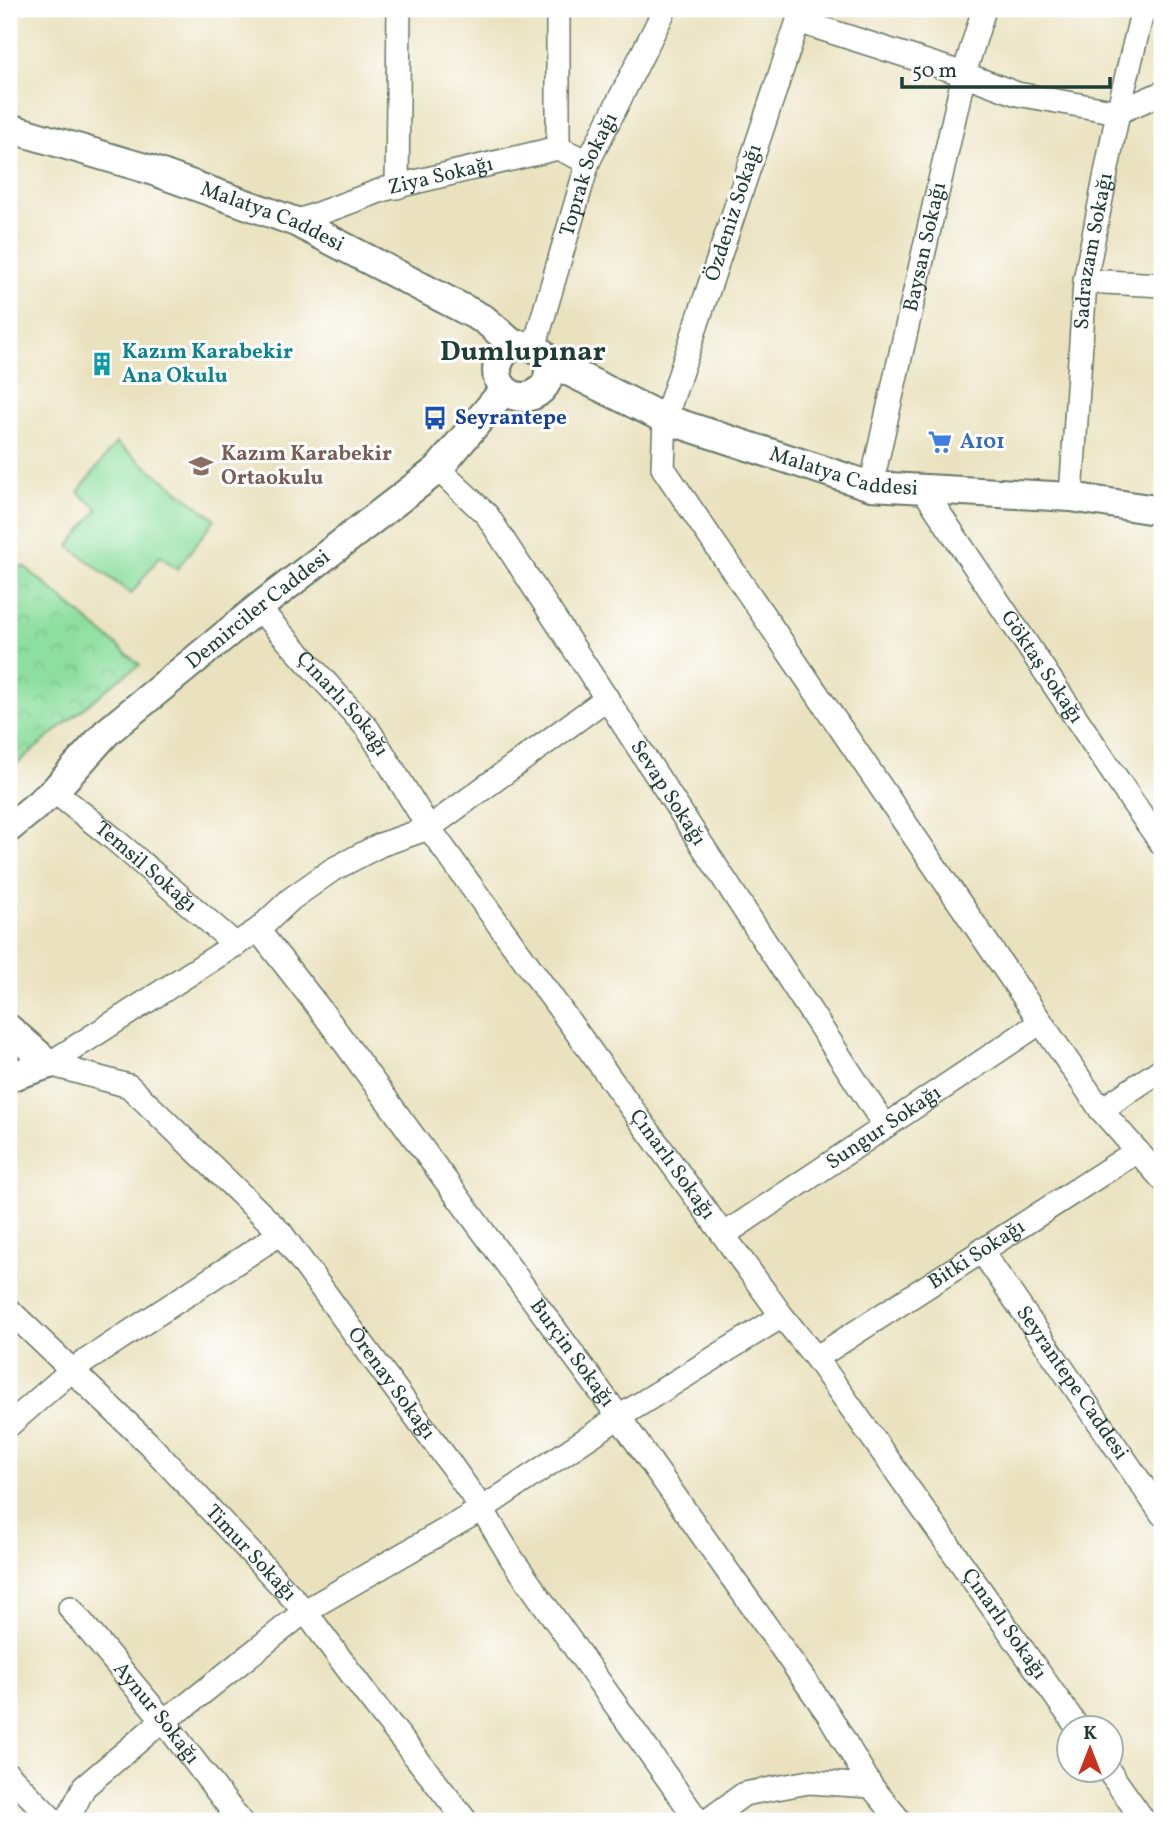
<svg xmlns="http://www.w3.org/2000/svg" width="1171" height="1830" font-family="Vollkorn,serif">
  <defs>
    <pattern id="park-crowns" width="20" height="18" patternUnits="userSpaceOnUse" patternTransform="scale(1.75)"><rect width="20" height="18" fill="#8edf9f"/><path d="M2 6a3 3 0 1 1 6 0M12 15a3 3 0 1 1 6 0" fill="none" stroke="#7ac08a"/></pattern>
  </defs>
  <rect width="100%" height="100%" fill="#fff"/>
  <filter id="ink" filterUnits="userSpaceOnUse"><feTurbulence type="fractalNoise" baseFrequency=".0143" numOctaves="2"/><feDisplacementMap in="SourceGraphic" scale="14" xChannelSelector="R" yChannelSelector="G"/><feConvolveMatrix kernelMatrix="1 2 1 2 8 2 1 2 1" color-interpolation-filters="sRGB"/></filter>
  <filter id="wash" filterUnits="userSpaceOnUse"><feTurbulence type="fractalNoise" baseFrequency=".00686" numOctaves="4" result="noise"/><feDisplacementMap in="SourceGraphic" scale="28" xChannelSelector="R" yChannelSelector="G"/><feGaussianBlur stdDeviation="1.57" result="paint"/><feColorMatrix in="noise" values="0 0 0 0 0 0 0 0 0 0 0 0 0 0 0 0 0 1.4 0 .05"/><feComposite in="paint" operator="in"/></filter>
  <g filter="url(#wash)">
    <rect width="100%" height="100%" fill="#eae2bf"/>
    <polygon fill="#8edf9f" stroke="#568e6a" stroke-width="2" points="116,443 215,519 177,569 160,556 131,594 69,546 98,509 78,492"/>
    <polygon fill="url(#park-crowns)" stroke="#568e6a" stroke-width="2" points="9,565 25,567 140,665 119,679 9,770"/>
  </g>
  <g filter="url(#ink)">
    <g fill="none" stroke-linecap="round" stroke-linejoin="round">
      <g stroke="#667765" stroke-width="26">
        <g id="minor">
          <polyline points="804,9 798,21 665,419 663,468 1101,1110 1162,1179"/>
          <polyline points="798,21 964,74 1017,94 1118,112 1162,93"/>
          <polyline points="558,148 558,9"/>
          <polyline points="397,187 399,9"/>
          <path id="s1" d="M 296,222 L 385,189 L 558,148 L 588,162"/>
          <polyline points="1085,281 1162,285"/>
          <path id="s2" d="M 534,348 L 588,162 L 665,9"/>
          <path id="s3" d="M 438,469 L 487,515 L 885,1126"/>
          <path id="s4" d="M 871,486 L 964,74 L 984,9"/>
          <path id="s5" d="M 923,489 L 1133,803 L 1162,844"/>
          <path id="s6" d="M 1071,497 L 1085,281 L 1118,112 L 1143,9"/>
          <path id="s7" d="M 258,608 L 368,729 L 429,828 L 782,1316 L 816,1358 L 1078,1728"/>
          <path id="s8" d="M 54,791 L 114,839 L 236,945"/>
          <path id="s9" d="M 258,930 L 323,1013 L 619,1417 L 829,1715 L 871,1786"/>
          <path id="s10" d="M 49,1064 L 129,1086 L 281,1233 L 441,1451 L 482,1509 L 512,1559 L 698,1821"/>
          <polyline points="49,1064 258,930 291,899 332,870 380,845 429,828 607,698"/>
          <polyline points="1101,1110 1162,1069"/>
          <path id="s11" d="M 725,1234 L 1041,1022"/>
          <path id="s12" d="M 981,1250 L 1162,1514"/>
          <path id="s13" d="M 9,1310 L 149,1444 L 305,1611 L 367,1695 L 466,1821"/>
          <path id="s14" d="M 816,1358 L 1137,1151"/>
          <polyline points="9,1425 72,1370 281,1233"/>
          <path id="s15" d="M 70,1608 L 163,1720 L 240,1821"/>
          <polyline points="1108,1770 1144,1821"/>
          <polyline points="9,1775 54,1821"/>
          <polyline points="67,1821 84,1787 163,1720 187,1705 305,1611 482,1509 619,1417 782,1316"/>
          <polyline points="707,1821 744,1794 809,1782 871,1786 900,1821"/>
        </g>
      </g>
      <g stroke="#667765" stroke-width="32">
        <g id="tertiary">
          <path id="s16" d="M 9,128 L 148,169 L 296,222 L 485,320 L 515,346"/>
          <circle cx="523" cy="371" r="26"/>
          <path id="s17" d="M 546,360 L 665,419 L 871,486 L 1071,497 L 1162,511"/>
          <path id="s18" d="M 9,828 L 54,791 L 107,732 L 258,608 L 438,469 L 504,390"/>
          <polyline points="9,1029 49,1064"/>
          <polyline points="9,1077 49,1064"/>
        </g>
      </g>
      <use href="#minor" stroke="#fff" stroke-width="23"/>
      <use href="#tertiary" stroke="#fff" stroke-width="28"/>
    </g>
  </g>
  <defs>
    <g id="building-bare" transform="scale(1.89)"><path d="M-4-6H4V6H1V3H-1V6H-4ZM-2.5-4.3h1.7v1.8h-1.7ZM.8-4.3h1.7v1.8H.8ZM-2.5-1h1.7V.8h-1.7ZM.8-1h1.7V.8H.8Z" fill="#0f9aa8" stroke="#fff" stroke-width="2.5" paint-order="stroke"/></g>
    <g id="bus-bare" transform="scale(1.89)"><path d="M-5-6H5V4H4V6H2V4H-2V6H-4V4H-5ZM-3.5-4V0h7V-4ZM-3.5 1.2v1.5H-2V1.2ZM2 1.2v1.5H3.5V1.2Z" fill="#1a4fb4" stroke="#fff" stroke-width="2.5" paint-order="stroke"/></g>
    <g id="supermarket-bare" transform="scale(1.89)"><path d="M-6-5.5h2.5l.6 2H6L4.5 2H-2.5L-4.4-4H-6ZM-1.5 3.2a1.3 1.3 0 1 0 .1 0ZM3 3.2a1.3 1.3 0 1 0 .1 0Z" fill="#3f7fe0" stroke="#fff" stroke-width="2.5" paint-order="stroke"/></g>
    <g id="school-bare" transform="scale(1.89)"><path d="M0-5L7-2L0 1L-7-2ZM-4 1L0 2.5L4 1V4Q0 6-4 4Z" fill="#8d6e63" stroke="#fff" stroke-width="2.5" paint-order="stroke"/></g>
  </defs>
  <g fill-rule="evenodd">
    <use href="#building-bare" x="102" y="364"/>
    <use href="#bus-bare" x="435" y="418"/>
    <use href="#supermarket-bare" x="940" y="442"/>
    <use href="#school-bare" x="201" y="466"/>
  </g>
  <g text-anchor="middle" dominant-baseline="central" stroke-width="6" stroke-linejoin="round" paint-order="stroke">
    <g font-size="21" fill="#1f3d34" stroke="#fff">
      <text stroke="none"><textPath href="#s2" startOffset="182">Toprak Sokağı</textPath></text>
      <text stroke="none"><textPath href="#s1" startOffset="152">Ziya Sokağı</textPath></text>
      <text transform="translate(734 213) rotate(-72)">Özdeniz Sokağı</text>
      <text stroke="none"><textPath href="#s16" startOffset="278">Malatya Caddesi</textPath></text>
      <text stroke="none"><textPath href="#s4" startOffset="245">Baysan Sokağı</textPath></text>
      <text stroke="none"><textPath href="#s6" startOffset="247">Sadrazam Sokağı</textPath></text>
      <text stroke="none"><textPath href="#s17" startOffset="320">Malatya Caddesi</textPath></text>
      <text stroke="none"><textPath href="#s18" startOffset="332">Demirciler Caddesi</textPath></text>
      <text stroke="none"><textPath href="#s5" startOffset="214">Göktaş Sokağı</textPath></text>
      <text stroke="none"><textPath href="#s7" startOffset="128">Çınarlı Sokağı</textPath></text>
      <text stroke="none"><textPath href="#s3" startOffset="399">Sevap Sokağı</textPath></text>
      <text stroke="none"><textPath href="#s8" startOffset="119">Temsil Sokağı</textPath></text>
      <text stroke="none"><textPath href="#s11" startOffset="191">Sungur Sokağı</textPath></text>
      <text stroke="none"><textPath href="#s7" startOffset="695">Çınarlı Sokağı</textPath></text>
      <text stroke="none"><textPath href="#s14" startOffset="191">Bitki Sokağı</textPath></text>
      <text stroke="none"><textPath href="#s9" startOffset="527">Burçin Sokağı</textPath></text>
      <text stroke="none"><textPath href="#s12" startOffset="161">Seyrantepe Caddesi</textPath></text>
      <text stroke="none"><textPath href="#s10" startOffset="481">Örenay Sokağı</textPath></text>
      <text stroke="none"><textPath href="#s13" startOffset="343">Timur Sokağı</textPath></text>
      <text stroke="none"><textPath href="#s7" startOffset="1262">Çınarlı Sokağı</textPath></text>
      <text stroke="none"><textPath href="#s15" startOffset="136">Aynur Sokağı</textPath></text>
    </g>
    <g font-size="21" font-weight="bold" fill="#0d838f" stroke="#fff" text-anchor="start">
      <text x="122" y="352">Kazım Karabekir<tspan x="122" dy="24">Ana Okulu</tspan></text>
    </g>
    <g font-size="21" font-weight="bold" fill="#164399" stroke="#fff" text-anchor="start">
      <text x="455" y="418">Seyrantepe</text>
    </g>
    <g font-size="21" font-weight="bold" fill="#366cbe" stroke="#fff" text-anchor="start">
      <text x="960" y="442">A101</text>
    </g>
    <g font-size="21" font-weight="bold" fill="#785e54" stroke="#fff" text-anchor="start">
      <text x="221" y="454">Kazım Karabekir<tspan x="221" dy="24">Ortaokulu</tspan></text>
    </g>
    <g font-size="28" font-weight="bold" fill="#1f3d34" stroke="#fff">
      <text x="523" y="352">Dumlupınar</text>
    </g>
  </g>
  <rect width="1171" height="1830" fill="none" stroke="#fff" stroke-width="35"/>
  <g transform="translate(1090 1749)"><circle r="33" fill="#ffffff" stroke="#a5b1ae" stroke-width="2"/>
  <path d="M0-5L12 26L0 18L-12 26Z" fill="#c8321e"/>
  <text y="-10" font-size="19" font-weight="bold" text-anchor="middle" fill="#1f3d34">K</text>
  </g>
  <path d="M902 77v10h208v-10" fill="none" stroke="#1f3d34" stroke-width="3.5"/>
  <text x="912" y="77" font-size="21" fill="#1f3d34" stroke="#ffffff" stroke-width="5" paint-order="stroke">50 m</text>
</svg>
